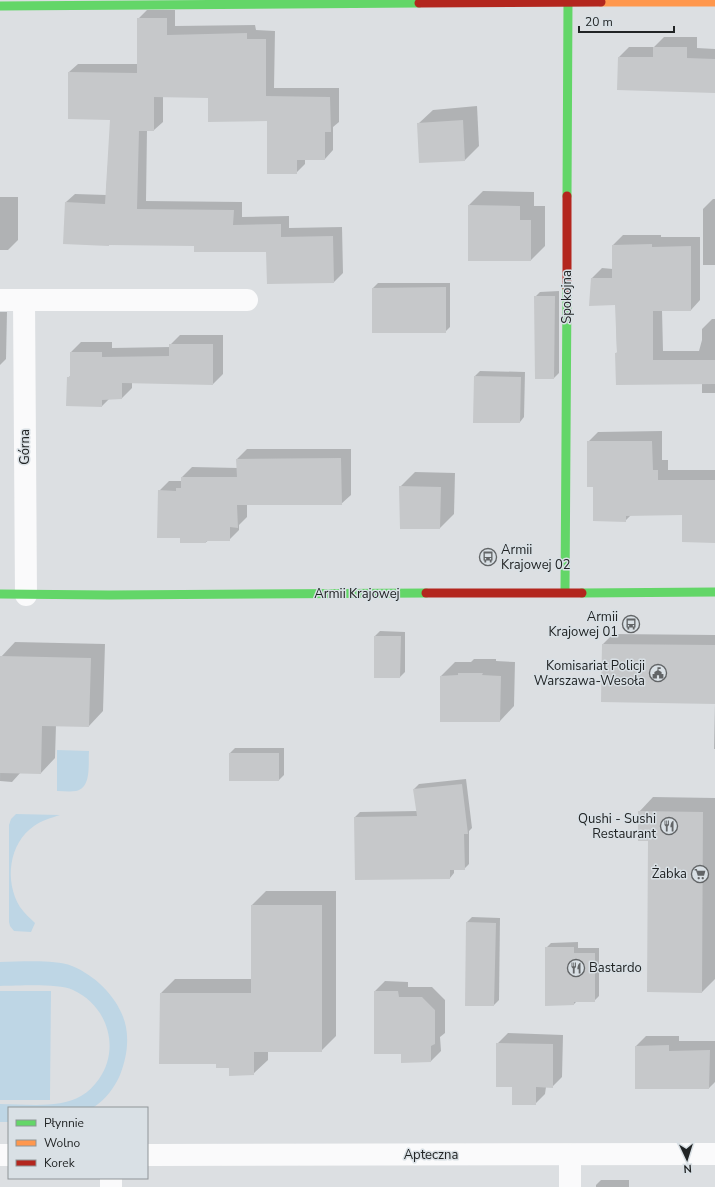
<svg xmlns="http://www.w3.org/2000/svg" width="715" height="1187" font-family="'Nunito Sans',sans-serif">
  <rect width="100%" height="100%" fill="#dcdfe2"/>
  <g fill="#bed6e5">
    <path d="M 57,750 L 89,751 C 88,763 92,788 76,791 C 70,792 63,791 57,791 Z"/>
    <path d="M 16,814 L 60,815 C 51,818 42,820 34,826 C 9,843 4,881 20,907 C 24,913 30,918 35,923 L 31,932 L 14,931 L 10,926 L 9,922 L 9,825 L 11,819 Z"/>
    <path d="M 0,962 C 21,962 53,959 72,966 C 97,976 121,1001 126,1027 C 129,1043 126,1060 120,1075 C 115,1087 105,1100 94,1107 C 89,1110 78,1108 73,1108 C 51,1108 30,1108 9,1108 L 9,1122 L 0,1122 L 0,1104 C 25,1104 59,1109 81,1096 C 88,1092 94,1086 99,1079 C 121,1048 107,1005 73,990 C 57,983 19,986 0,986 Z"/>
    <polygon points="0,991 51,991 50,1100 0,1100"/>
  </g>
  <g fill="#0003">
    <polygon points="147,10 175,10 175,26 255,25 256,30 275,31 274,88 339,88 339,122 333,127 333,150 325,159 305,159 305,164 296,173 268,120 209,97 163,97 163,122 154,130 147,130 146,201 242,202 242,217 289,216 289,228 342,227 343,273 334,282 267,252 195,245 110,244 109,245 66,202 75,194 106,195 111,119 69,72 78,64 138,64 138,19"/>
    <polygon points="664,37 697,37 697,48 715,49 715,91 619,57 629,47 654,47"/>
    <polygon points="477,106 479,146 465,160 418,124 433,110"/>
    <polygon points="483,191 534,192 534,206 545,206 545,246 531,260 469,205"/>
    <polygon points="0,197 18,197 18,240 8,250 0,250"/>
    <polygon points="713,199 715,199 715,265 703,265 703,209"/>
    <polygon points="623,235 661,235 661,237 700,237 700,300 691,310 662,310 663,351 699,351 702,340 702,329 712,319 715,319 715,393 702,393 702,383 616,354 617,352 616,304 592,278 602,268 613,269 613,245"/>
    <polygon points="378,283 450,283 450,327 445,332 373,288"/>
    <polygon points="559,291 559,373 554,378 535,297 540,292"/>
    <polygon points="0,312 7,312 6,359 0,365"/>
    <polygon points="180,335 223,335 223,374 213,384 132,382 132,388 122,398 109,399 102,406 68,378 71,375 71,352 81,342 112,342 112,348 170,347 170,345"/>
    <polygon points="480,371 525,372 524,417 520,422 475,376"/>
    <polygon points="662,431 662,460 668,460 668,470 715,470 715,542 683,514 631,515 625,521 594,486 588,442 598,432"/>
    <polygon points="247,449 351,449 351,495 341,504 247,504 247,517 239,525 239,530 229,540 209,540 206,542 181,537 159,491 169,481 182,481 182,477 192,467 238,468 237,459"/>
    <polygon points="415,472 455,473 454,514 440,528 400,487"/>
    <polygon points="380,631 405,632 405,672 400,677 375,636"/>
    <polygon points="613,634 715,635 715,749 714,749 715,703 603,644"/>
    <polygon points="15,642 105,644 103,711 89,726 56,725 55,758 41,773 21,772 12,782 0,781 1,657"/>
    <polygon points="474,659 496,659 496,661 515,662 514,706 500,721 441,676 455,662 471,662"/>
    <polygon points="235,748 284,748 284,775 279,780 230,753"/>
    <polygon points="466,779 472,828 469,831 469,864 464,869 454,869 454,873 450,878 355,817 360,812 417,811 414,789 419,784"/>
    <polygon points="653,797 715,798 715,979 702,992 648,991 649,840 639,812"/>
    <polygon points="266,891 336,891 336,1036 321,1051 268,1051 268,1060 253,1074 217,1063 161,993 175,979 252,979 252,905"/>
    <polygon points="472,917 500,918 499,1000 494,1005 467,922"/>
    <polygon points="578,942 578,948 599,948 599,996 594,1001 577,1001 574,1004 546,948 551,943"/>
    <polygon points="385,981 408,982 408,987 432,987 445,1000 445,1033 440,1037 441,1051 431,1061 375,991"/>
    <polygon points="508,1033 563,1035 562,1077 552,1087 546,1087 545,1094 535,1104 513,1086 497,1044"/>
    <polygon points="646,1036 679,1036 679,1041 715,1041 715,1082 709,1088 636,1088 636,1046"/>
    <polygon points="601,1180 629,1180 629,1187 596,1187 596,1185"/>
  </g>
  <g fill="#c6c8ca">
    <polygon points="137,18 167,18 167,35 247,33 247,39 266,39 266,96 330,97 331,132 325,132 325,160 297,160 297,174 267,174 267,121 208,122 208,98 154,97 154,131 139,131 137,209 234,210 233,225 281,224 281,237 333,236 334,283 267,284 266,252 194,252 194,246 109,245 109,246 63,244 65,202 105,204 110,120 68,119 68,72 137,73"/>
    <polygon points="653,47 687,47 687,58 715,59 715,93 617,90 618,57 653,57"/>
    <polygon points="463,120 465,161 419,163 417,123"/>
    <polygon points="468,205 520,206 520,220 531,220 531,261 468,261"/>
    <polygon points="652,244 652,247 691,246 691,311 653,311 653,360 715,360 715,384 616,385 615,353 617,353 615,305 589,306 591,278 612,278 612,245"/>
    <polygon points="446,287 446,333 372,333 372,288"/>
    <polygon points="534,296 555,296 554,379 535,379"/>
    <polygon points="169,344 213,344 213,385 122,383 122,399 102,400 102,407 66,406 67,377 70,377 70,352 102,352 102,357 169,356"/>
    <polygon points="474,376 521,377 520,423 473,423"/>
    <polygon points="587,441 652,441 653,470 658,470 658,480 715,480 715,543 682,542 682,515 626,516 626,522 593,521 593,487 587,487"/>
    <polygon points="341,458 342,505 237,505 238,528 230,527 230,541 206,541 206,543 180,543 180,538 157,538 158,490 176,491 176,488 181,488 181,477 237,477 236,459"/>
    <polygon points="399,486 441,487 440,529 400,529"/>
    <polygon points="374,636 401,636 400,678 374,678"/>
    <polygon points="602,644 715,645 715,704 601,702"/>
    <polygon points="0,656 91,658 89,727 42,726 41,774 0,773"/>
    <polygon points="458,673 483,673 482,675 501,676 500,722 440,722 440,676 458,675"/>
    <rect x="229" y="753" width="50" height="28"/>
    <polygon points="462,784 468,834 464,834 465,870 450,870 450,879 355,880 354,817 417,816 413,789"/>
    <polygon points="638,811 703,812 702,993 647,992 648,841 638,841"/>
    <polygon points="251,905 322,905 322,1052 254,1052 254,1075 229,1076 229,1068 216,1068 216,1064 159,1064 160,993 251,993"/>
    <polygon points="466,922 496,923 494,1006 465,1006"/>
    <polygon points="545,947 574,947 574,953 595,953 595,1002 574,1002 574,1005 545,1006"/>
    <polygon points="374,991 398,991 399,997 422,997 435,1010 435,1044 431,1046 431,1062 401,1063 401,1054 374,1054"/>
    <polygon points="496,1043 553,1044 553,1088 536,1087 536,1105 512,1105 512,1087 496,1087"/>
    <polygon points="669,1045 669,1051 710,1050 709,1089 635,1089 635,1046"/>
  </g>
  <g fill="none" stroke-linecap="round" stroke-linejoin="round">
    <g stroke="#fafafb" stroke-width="22">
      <polyline points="0,300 247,300"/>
      <polyline points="24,300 26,595"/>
      <polyline points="0,1155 9,1155"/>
      <polyline points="147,1155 715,1154"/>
      <polyline points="570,1155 570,1187"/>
      <polyline points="111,1187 111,1178"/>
    </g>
    <g stroke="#63d668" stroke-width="9">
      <polyline points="0,6 419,3"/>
      <polyline points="567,196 568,2"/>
      <polyline points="565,592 567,288"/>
      <polyline points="582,593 715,592"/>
      <polyline points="0,594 109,595 426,593"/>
    </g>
    <polyline stroke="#ff974d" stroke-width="9" points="601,2 715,2"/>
    <g stroke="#b3261e" stroke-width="9">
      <polyline points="419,3 601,2"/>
      <polyline points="567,288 567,196"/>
      <polyline points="426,593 582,593"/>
    </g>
  </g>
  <defs>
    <g id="bus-ring" transform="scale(0.9)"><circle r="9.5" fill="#d9e0e5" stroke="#626567" stroke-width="1.5"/><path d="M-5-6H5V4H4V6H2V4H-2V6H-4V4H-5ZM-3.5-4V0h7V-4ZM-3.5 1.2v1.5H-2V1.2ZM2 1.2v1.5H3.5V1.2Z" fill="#626567"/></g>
    <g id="civic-ring" transform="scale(0.9)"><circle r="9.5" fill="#d9e0e5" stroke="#626567" stroke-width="1.5"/><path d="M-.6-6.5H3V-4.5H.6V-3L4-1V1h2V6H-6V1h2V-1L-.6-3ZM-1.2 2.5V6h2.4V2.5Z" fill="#626567"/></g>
    <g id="restaurant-ring" transform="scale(0.9)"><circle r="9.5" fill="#d9e0e5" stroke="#626567" stroke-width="1.5"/><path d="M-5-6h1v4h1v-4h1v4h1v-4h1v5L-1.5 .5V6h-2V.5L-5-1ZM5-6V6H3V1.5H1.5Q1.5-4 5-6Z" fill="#626567"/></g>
    <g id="supermarket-ring" transform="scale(0.9)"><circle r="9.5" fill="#d9e0e5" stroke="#626567" stroke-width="1.5"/><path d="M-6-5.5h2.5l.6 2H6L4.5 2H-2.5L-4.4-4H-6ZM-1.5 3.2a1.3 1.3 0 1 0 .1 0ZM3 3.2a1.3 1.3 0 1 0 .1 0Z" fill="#626567"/></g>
  </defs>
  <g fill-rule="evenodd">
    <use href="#bus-ring" x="488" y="557"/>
    <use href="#bus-ring" x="631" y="624"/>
    <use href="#civic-ring" x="658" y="673"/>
    <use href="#restaurant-ring" x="669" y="826"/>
    <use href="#supermarket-ring" x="700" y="874"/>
    <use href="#restaurant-ring" x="576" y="968"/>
  </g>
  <g text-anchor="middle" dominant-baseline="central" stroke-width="3" stroke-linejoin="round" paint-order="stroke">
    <g font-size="13" fill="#212425" stroke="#d9e0e5">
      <text transform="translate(567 297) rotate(-90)">Spokojna</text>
      <text transform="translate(25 447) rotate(-90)">Górna</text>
      <text x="357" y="594">Armii Krajowej</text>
      <text x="431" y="1155">Apteczna</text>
    </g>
    <g font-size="13" fill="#212425" stroke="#d9e0e5" text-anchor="end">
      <text x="501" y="550" text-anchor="start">Armii<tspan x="501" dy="15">Krajowej 02</tspan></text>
      <text x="618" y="617">Armii<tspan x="618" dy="15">Krajowej 01</tspan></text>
      <text x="645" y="666">Komisariat Policji<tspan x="645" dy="15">Warszawa-Wesoła</tspan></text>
      <text x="656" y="819">Qushi - Sushi<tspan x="656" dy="15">Restaurant</tspan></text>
      <text x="687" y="874">Żabka</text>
      <text x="589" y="968" text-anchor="start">Bastardo</text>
    </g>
  </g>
  <rect x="8" y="1107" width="140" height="72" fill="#d9e0e5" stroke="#8f9598"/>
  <rect x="16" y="1120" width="20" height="6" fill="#63d668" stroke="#8f9598"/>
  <text x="44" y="1127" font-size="12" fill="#212425">Płynnie</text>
  <rect x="16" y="1140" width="20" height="6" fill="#ff974d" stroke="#8f9598"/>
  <text x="44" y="1147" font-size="12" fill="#212425">Wolno</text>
  <rect x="16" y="1160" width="20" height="6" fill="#b3261e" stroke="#8f9598"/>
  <text x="44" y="1167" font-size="12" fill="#212425">Korek</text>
  <g transform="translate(687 1159) rotate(176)" stroke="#d9e0e5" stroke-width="3" paint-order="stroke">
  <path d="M0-3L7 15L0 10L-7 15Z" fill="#212425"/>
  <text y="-6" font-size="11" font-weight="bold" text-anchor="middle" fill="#212425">N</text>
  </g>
  <path d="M579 26v6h95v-6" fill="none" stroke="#212425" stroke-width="2"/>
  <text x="585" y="26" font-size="12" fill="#212425" stroke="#d9e0e5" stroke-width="3" paint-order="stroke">20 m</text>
</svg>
